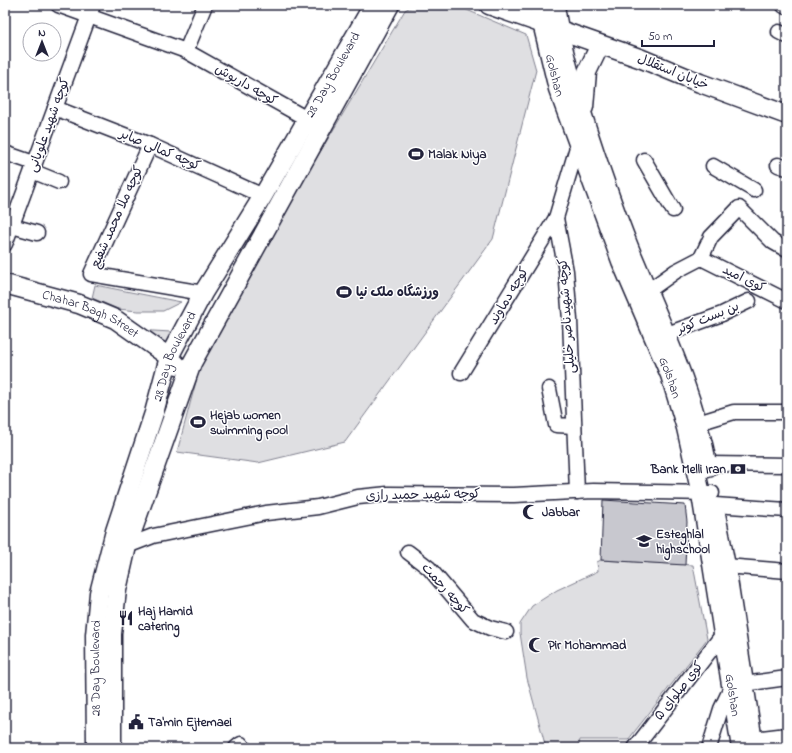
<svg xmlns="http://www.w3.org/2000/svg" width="792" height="753" font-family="'Indie Flower','Playpen Sans Arabic',sans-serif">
  <rect width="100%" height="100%" fill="#fff"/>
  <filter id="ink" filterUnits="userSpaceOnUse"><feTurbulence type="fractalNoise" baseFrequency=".025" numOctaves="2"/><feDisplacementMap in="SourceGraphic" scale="8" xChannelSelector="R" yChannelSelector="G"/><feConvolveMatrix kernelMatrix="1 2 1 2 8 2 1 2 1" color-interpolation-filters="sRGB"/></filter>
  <g filter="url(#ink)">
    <g fill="#dfdfe2" stroke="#80808e">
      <polygon points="414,5 455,5 526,35 536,70 493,239 345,442 258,463 177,452 207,341 405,10"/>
      <polygon points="95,285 181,302 163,311 138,311 118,309 92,298"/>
      <polygon points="137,330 171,332 164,353"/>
      <polygon points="601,560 693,565 707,639 628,740 580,740 578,748 546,748 527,678 520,633 520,624 532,606 557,590 598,571 597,562"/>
    </g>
    <polygon fill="#c8c8cf" stroke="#22223b" points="603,500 685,505 687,522 685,565 601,560"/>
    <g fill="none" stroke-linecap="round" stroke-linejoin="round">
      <g stroke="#22223b" stroke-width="17">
        <g id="minor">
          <polyline points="58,5 186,51 307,119"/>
          <polyline points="784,6 787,7"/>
          <polyline points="779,32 787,36"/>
          <polyline points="186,51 205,5"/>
          <polyline points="55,108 150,145 263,196"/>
          <polyline points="150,145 91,274 203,293"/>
          <polyline points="5,153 34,163"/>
          <polyline points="644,160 673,210"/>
          <polyline points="778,165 787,168"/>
          <polyline points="713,166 754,190"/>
          <polyline points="32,171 59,182"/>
          <polyline points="12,226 37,233"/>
          <polyline points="5,244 93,5"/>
          <polyline points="701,258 787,301"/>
          <polyline points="648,291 676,271 701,258 711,237 739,208 773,242 787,250"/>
          <polyline points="667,334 722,314 749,301"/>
          <polyline points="461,373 556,218"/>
          <polyline points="549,389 556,425 574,426"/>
          <polyline points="698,423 734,412 787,412"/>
          <polyline points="707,464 787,465"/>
          <polyline points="577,492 570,320 566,271 556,218 578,144"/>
          <polyline points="715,505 787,510"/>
          <polyline points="127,546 153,536 217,523 266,513 318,507 358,497 388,494 514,495 593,491 712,493"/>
          <polyline points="408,552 429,568 473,620 490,628 506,632"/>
          <polyline points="726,566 787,571"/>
          <polyline points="744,684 787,678"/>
          <polyline points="753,739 787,735"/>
          <polyline points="236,748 241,744 244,748"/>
          <polyline points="635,748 723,634"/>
          <polyline points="709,748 721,709 731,688"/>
        </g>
      </g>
      <g stroke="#22223b" stroke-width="21">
        <g id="major">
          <polyline points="489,5 642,59 700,83 787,115"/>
          <path id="s1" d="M 539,5 L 542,23 L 558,89 L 621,261 L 670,375 L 686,428 L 701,494 L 741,748"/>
          <path d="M 555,5 C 560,43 571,80 583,116 C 597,160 612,204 629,247 C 659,320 694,390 708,468"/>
          <polyline points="584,107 587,72 600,45"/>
          <path id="s2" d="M 5,284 L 79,304 L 115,319 L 169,357 L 177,365"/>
          <polyline points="715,509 726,566 754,748"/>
          <path id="s3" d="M 96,748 L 95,635 L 99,593 L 115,531 L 154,413 L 169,357 L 203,293 L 263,196 L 373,5"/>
          <polyline points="112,748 112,634 117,590 127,546 192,363 390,5"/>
        </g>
      </g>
      <use href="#minor" stroke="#fff" stroke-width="14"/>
      <use href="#major" stroke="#fff" stroke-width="18"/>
    </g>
  </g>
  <defs>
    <g id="stadium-bare" transform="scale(1.2)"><path d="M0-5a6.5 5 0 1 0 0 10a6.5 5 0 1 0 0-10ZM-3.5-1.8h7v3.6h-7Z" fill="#22223b" stroke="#fff" stroke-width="2.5" paint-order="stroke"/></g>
    <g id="bank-bare" transform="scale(1.2)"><path d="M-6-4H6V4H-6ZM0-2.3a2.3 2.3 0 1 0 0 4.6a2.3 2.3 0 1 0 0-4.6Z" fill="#22223b" stroke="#fff" stroke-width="2.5" paint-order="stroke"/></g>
    <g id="mosque-bare" transform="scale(1.2)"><path d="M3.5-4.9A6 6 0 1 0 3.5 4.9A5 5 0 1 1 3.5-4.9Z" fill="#22223b" stroke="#fff" stroke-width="2.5" paint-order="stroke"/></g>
    <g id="school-bare" transform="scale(1.2)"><path d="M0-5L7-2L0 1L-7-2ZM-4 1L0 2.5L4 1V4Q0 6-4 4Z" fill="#22223b" stroke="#fff" stroke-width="2.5" paint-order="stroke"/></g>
    <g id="restaurant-bare" transform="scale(1.2)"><path d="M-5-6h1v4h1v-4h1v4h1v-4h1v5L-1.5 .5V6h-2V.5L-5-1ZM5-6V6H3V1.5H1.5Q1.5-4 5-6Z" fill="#22223b" stroke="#fff" stroke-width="2.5" paint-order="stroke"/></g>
    <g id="civic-bare" transform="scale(1.2)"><path d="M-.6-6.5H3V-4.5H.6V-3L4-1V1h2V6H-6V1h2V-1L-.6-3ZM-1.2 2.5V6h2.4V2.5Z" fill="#22223b" stroke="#fff" stroke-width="2.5" paint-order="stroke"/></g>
  </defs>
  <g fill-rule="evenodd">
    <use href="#stadium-bare" x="416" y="154"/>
    <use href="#stadium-bare" x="344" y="292"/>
    <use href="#stadium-bare" x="198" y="422"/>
    <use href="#bank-bare" x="738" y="469"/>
    <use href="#mosque-bare" x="530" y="512"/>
    <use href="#school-bare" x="644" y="541"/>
    <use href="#restaurant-bare" x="126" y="618"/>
    <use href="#mosque-bare" x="536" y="645"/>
    <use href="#civic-bare" x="136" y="722"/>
  </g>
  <g text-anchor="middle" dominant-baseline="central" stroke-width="3" stroke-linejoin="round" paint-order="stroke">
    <g font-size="13" fill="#22223b" stroke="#fff">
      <text transform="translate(673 72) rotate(22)">خیابان استقلال</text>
      <text stroke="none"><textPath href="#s3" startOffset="728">28 Day Boulevard</textPath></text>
      <text stroke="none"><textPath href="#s1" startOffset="72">Golshan</textPath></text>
      <text transform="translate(246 85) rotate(30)">کوچه داریوش</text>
      <text transform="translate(49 125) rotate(-70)">کوچه شهید علویانی</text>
      <text transform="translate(160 150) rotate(23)">کوچه کمالی صابر</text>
      <text transform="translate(117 217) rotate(-66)">کوچه ملا محمد شفیع</text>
      <text transform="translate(744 279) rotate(26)">کوی امید</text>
      <text transform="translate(509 296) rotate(-59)">کوچه دماوند</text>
      <text stroke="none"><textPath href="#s2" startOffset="91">Chahar Bagh Street</textPath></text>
      <text transform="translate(567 316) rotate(-94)">کوچه شهیدناصر خلیلی</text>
      <text transform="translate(708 318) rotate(-22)">بن بست کوثر</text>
      <text stroke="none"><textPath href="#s3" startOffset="404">28 Day Boulevard</textPath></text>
      <text stroke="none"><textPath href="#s1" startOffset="396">Golshan</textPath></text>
      <text transform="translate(423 495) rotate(-1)">کوچه شهید حمید رازی</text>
      <text transform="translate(445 589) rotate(48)">کوچه رحمت</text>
      <text stroke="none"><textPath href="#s3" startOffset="80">28 Day Boulevard</textPath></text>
      <text transform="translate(679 691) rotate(-52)">کوی صلوای ۵</text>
      <text stroke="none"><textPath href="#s1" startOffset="720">Golshan</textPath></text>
    </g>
    <g font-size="13" font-weight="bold" fill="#22223b" stroke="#fff" text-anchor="start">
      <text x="428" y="154">Malak Niya</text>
      <text x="356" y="292">ورزشگاه ملک نیا</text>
      <text x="210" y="415">Hejab women<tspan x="210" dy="15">swimming pool</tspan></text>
      <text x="726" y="469" text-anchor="end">Bank Melli Iran</text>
      <text x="542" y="512">Jabbar</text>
      <text x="656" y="534">Esteghlal<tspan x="656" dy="15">highschool</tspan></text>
      <text x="138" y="611">Haj Hamid<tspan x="138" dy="15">catering</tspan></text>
      <text x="548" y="645">Pir Mohammad</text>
      <text x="148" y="722">Ta'min Ejtemaei</text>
    </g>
  </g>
  <rect width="792" height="753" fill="none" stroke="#fff" stroke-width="20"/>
  <rect x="10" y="10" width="772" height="733" fill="none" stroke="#22223b" stroke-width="1.5" filter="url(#ink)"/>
  <g transform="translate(42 42)"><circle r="19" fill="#ffffff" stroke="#a7a7b1"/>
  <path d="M0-3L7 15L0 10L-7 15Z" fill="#22223b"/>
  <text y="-6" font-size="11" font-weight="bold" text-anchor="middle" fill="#22223b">N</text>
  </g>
  <path d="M642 40v6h72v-6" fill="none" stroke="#22223b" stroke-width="2"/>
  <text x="648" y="40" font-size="12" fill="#22223b" stroke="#ffffff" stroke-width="3" paint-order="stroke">50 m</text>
</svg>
